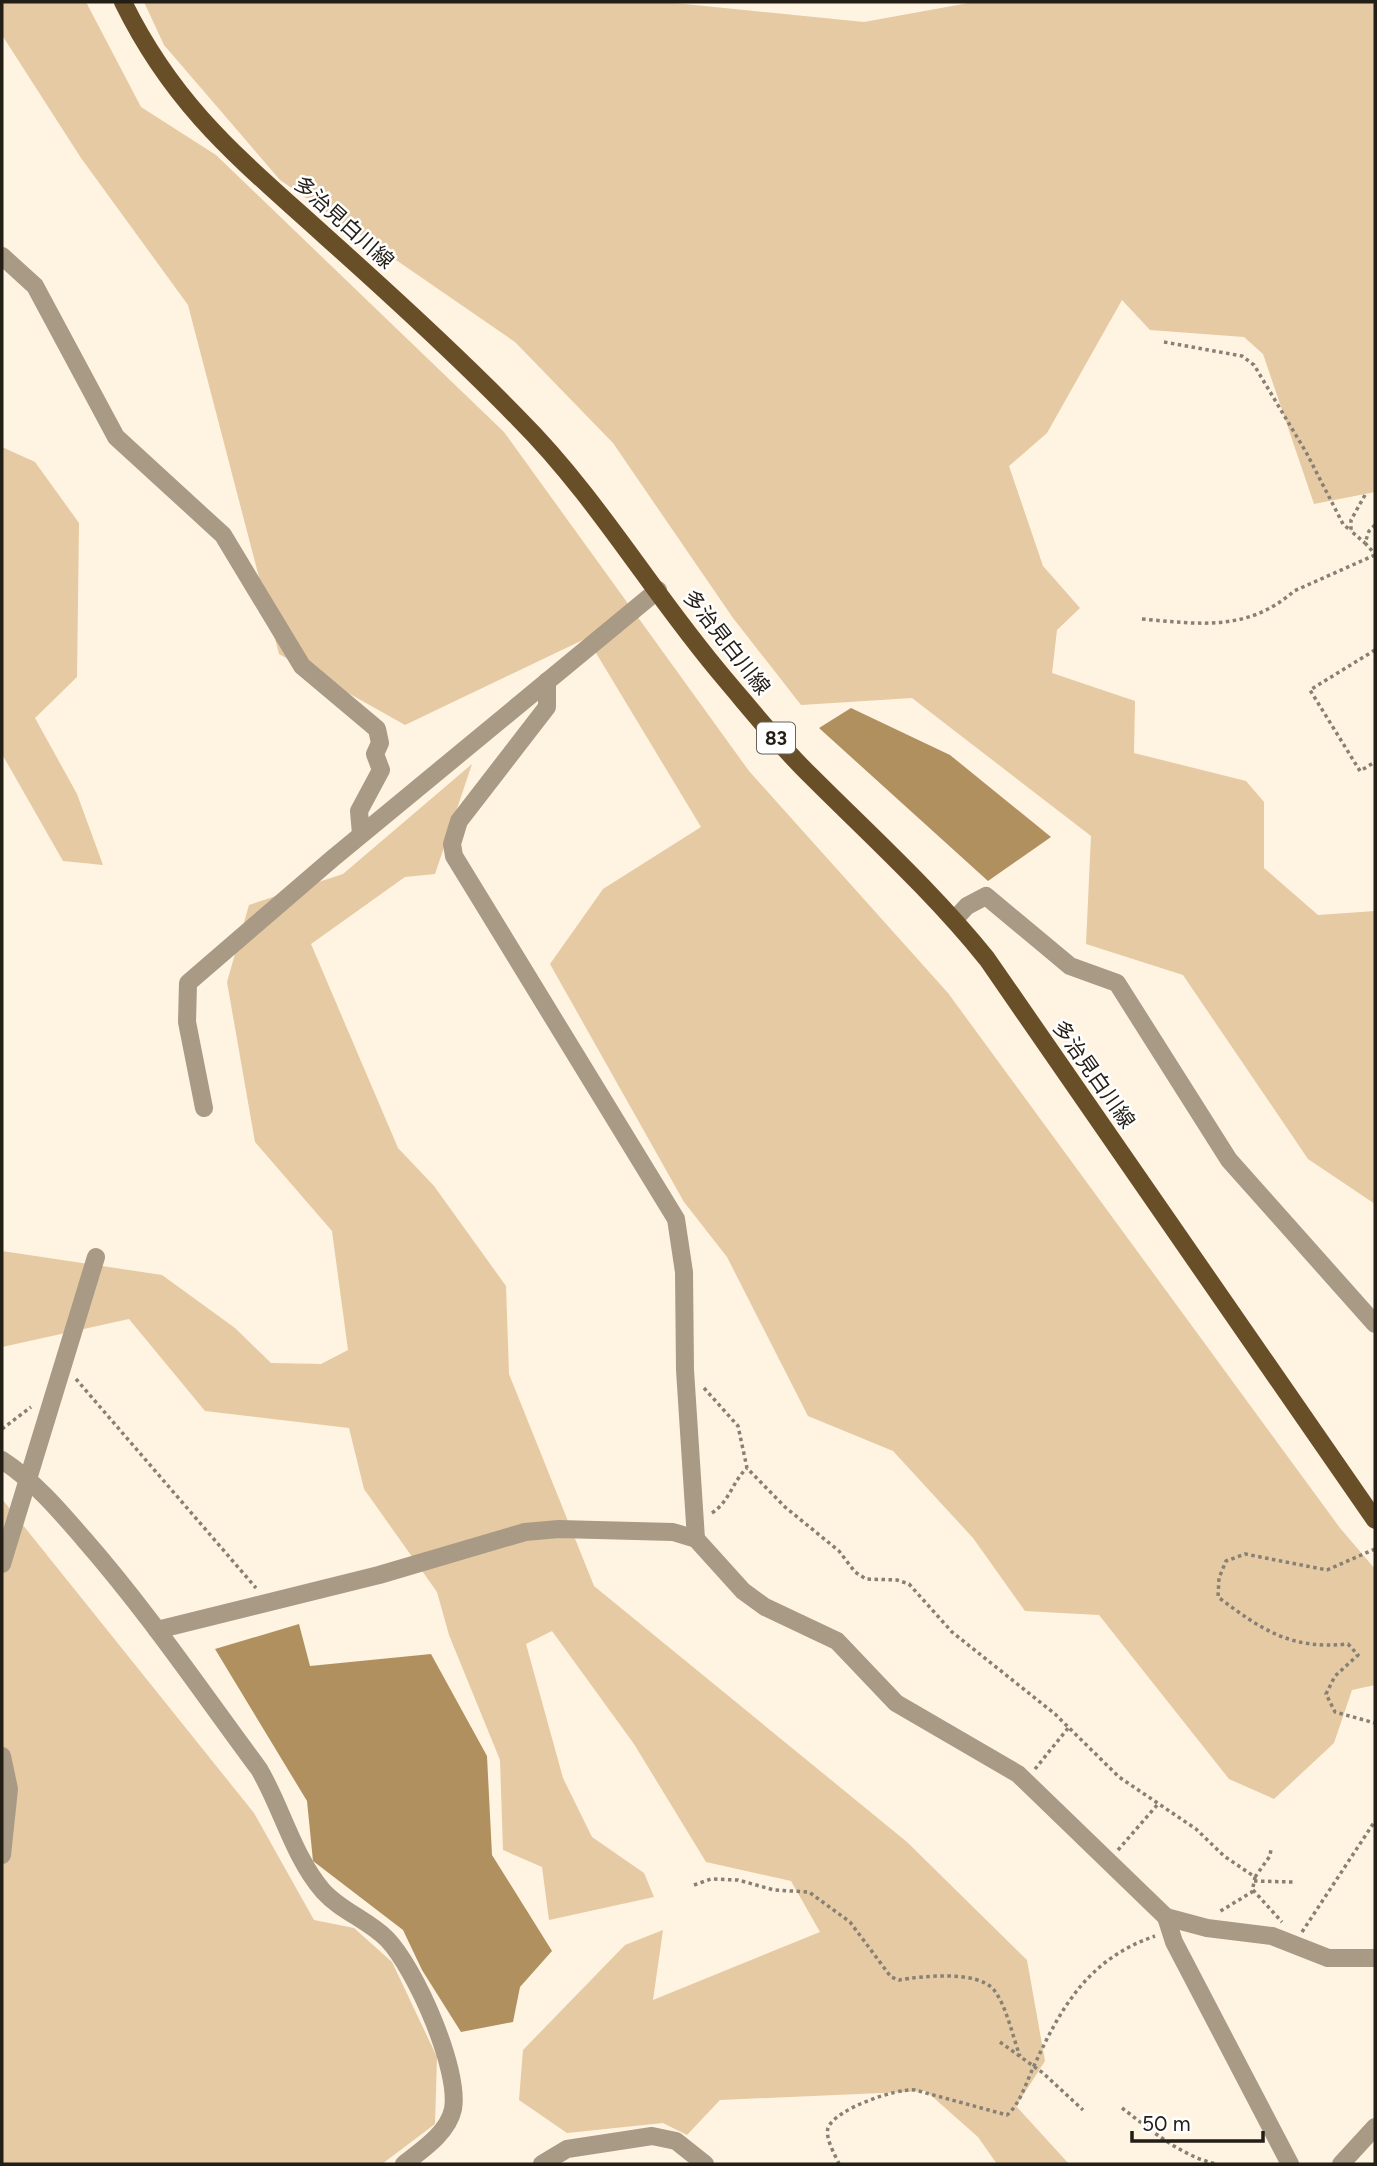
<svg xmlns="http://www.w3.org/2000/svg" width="1377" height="2166" font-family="Figtree,'Noto Sans JP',sans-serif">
  <rect width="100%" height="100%" fill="#fff3e2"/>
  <g fill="#e5caa3">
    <polygon points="2,2 86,2 141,107 216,155 504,432 749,771 948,993 1340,1528 1375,1569 1375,1685 1352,1690 1334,1743 1274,1799 1229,1779 1099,1615 1025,1611 973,1538 893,1451 808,1416 727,1257 684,1202 550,964 603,889 701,827 587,638 405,725 279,654 188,305 81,158 2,35"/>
    <polygon points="144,2 665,2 864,22 974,2 1375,2 1375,492 1314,504 1263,354 1244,337 1150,330 1122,300 1047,433 1009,466 1043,566 1080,608 1057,630 1052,673 1135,701 1134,753 1246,781 1264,802 1264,868 1318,915 1375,911 1375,1204 1308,1159 1183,975 1086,944 1091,836 912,698 801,705 733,618 613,443 515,342 280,180 164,45"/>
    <polygon points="2,447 35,462 79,523 77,677 35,718 77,794 103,865 63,861 2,754"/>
    <polygon points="472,764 435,874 405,877 311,944 398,1148 434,1186 506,1286 509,1374 594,1586 907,1842 1027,1960 1045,2061 1016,2106 1069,2164 997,2164 978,2137 926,2091 720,2100 687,2135 663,2123 567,2133 519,2100 523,2050 625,1945 663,1930 653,2000 820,1932 791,1881 706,1862 634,1744 552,1631 526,1644 563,1778 592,1837 644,1873 654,1897 549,1920 542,1867 503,1850 500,1760 449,1635 437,1592 364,1489 349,1428 205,1411 129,1319 2,1347 2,1251 162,1275 235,1328 271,1363 321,1364 348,1350 332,1231 255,1142 227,982 249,905 343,874"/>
    <polygon points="2,1499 254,1813 314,1920 354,1928 392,1962 437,2057 435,2124 382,2164 2,2164"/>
  </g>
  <g fill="#b19060">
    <polygon points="851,708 950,755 1051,837 988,881 819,728"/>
    <polygon points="299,1624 310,1666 431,1654 487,1756 492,1855 552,1951 520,1987 513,2022 461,2032 422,1970 403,1930 313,1861 307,1801 215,1649"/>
  </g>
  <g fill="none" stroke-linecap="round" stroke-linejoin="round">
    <g stroke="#888074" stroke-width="3.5" stroke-dasharray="3.5 3.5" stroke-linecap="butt">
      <polyline points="1164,342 1242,356 1254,365 1306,452 1343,524 1351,531"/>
      <polyline points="1365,495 1351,520 1351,531 1365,543"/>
      <polyline points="1375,525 1369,531 1365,543 1375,554"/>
      <path d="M 1142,619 C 1198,624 1248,632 1294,591 L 1375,555"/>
      <polyline points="1375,650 1310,690 1360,771 1375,762"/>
      <polyline points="76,1379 256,1588"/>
      <polyline points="704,1388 738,1426 747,1468 785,1507 839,1551 855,1572 866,1579 897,1580 909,1584 952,1632 1055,1714 1119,1777 1196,1829 1224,1856 1255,1877 1252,1892 1219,1912"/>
      <polyline points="2,1429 31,1407"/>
      <path d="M 712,1513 C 730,1501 732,1482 747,1468"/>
      <path d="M 1375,1549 L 1327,1570 L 1245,1554 L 1226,1561 L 1219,1578 L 1218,1597 C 1262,1630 1291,1650 1348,1644 L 1358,1655 L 1335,1676 L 1326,1694 L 1335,1712 L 1375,1723"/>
      <polyline points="1035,1769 1069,1727"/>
      <polyline points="1118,1850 1158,1804"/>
      <polyline points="1255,1877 1270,1856 1271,1849"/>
      <polyline points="1254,1881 1293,1882"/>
      <path d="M 694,1885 L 711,1879 L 738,1880 L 774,1890 L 809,1892 L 850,1922 L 891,1977 L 899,1980 C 922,1976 978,1970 994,1990 C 1007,2007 1012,2035 1020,2056"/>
      <polyline points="1253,1890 1282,1922"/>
      <polyline points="1302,1932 1375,1821"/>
      <polyline points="1000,2042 1043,2073 1083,2110"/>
      <path d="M 1122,2108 C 1151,2130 1179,2155 1216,2164"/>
      <path d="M 839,2164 C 835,2155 825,2138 828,2128 C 835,2109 896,2088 915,2090 L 1007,2115 C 1020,2104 1026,2083 1033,2068 C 1061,2007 1088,1959 1155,1936"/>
    </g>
    <g stroke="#a89a85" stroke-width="18">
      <polyline points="2,256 35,286 116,437 223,535 302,666 377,729 380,743 375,754 381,770 359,811 361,834"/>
      <polyline points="547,681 547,707 459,821 452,844 454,856 676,1219 684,1272 685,1370 696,1539"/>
      <polyline points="955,919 967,906 986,896 1070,966 1117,983 1229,1160 1375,1324"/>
      <polyline points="204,1108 187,1022 188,983 332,859 658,590"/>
      <path d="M 2,1460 C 34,1481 58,1509 83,1538 C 147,1611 201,1691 259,1769 C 282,1808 293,1856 323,1891 C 341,1911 368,1920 387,1939 C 415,1968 460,2069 453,2109 C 448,2133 422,2150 404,2164"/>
      <polyline points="157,1630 379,1575 525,1532 559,1529 673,1532 696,1539 743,1591 765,1607 837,1641 896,1703 1018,1774 1166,1917 1174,1942 1290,2164"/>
      <polyline points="2,1756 9,1789 2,1855"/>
      <polyline points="1166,1917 1207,1928 1272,1936 1328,1958 1375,1958"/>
      <polyline points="542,2164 567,2149 652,2136 676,2141 705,2164"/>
      <polyline points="1341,2164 1375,2127"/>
    </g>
    <path stroke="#694f28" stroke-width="18" d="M 123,2 C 175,108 240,159 325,236 C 391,295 457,355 519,419 C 598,498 653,595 725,679 C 753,712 780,746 811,776 C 871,836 933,892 987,959 L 1375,1520"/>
    <polyline stroke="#a89a85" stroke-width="18" points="2,1564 96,1257"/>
  </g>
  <g text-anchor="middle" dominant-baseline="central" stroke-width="5" stroke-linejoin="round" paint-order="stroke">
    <rect fill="#fff" stroke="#65625c" stroke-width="2" x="757" y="722.5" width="38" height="31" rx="5"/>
    <g font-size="19" font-weight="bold" fill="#231e16">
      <text x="776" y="738">83</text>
    </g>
    <g font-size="21" fill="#231e16" stroke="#fff">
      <text transform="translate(344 222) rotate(42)">多治見白川線</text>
      <text transform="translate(727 642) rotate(52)">多治見白川線</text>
      <text transform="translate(1094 1074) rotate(55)">多治見白川線</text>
    </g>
  </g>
  <rect width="1377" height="2166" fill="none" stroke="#231e16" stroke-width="7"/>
  <path d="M1132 2131v10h131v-10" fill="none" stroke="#231e16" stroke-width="3.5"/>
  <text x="1142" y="2131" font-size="21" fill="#231e16" stroke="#ffffff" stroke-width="5" paint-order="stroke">50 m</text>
</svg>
